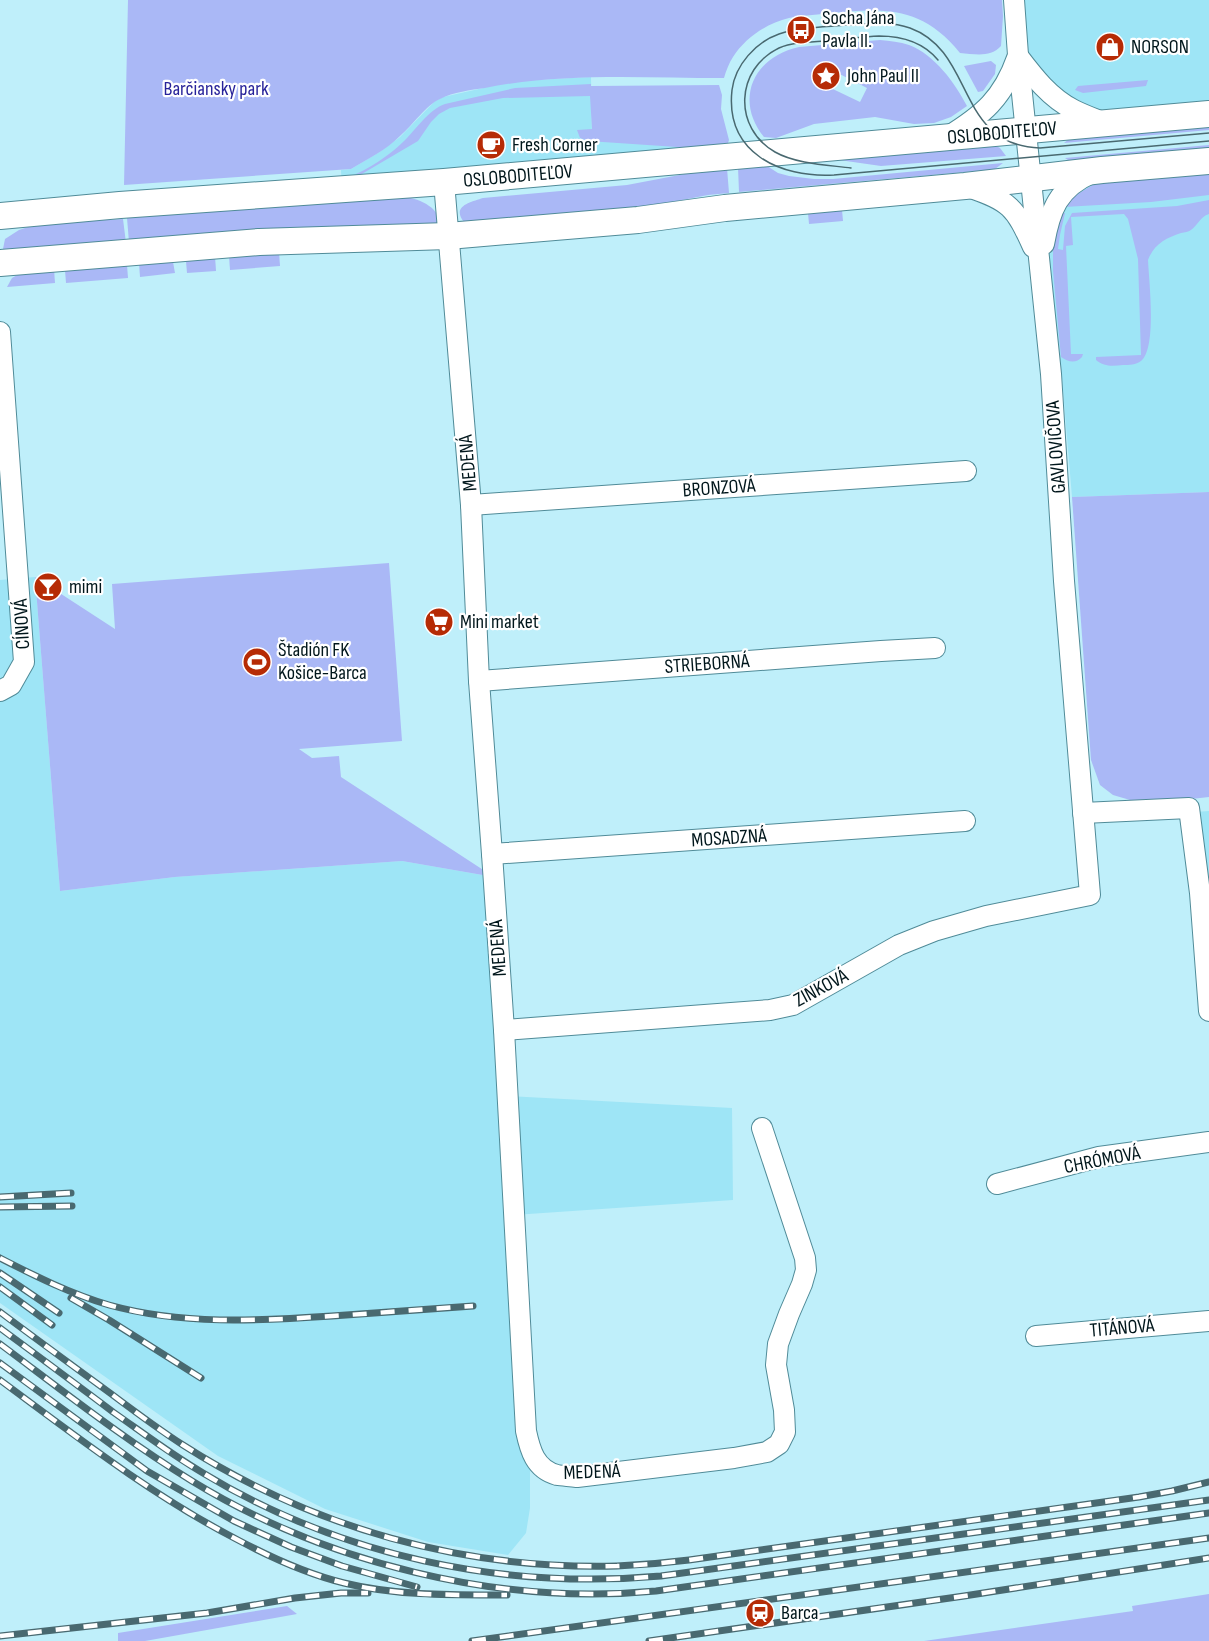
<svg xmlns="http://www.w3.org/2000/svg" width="1209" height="1641" font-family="'Sofia Sans Condensed',sans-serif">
  <rect width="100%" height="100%" fill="#bfeffa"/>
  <g fill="#9ee5f6">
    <polygon points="1014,0 1209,0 1209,114 1074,110 1018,55"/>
    <polygon points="591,77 592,137 691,145 699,160 342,190 341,170 351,169 378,153 400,137 435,101 443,97 515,81"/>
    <polygon points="1209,161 1209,492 1072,497 1062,378 1041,265 1068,188"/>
    <polygon points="35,577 60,891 175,877 402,861 494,877 508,1096 732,1108 733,1200 514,1215 530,1452 530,1508 526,1533 508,1555 428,1542 325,1509 218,1456 0,1303 0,580"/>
    <polygon points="1209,811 1209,939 1195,812"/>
  </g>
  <g fill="#aab8f6" fill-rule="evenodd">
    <path d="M 128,0 L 1002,0 L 1003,16 L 1001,46 C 990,58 975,54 960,53 C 922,6 886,8 830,13 C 817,15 802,15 789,18 C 767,23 745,38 733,57 C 729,63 726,71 724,78 C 644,78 563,72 485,88 C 470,90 454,92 440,99 C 426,105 413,125 400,136 C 386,150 368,159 351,169 L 124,185 Z"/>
    <path d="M 880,40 C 890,41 900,42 909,45 C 935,55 955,83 967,106 L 951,117 L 934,123 L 914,124 L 875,117 L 814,124 L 776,138 L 764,137 C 734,100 753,57 799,47 ZM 822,65 L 867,88 L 860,102 L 814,80 Z"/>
    <polygon points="991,61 996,65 995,74 983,91 978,92 964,66"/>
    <polygon points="1148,80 1146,86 1083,93 1075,90 1078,86"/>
    <path d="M 591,84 L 591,86 L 719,85 L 722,95 L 721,109 L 729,140 L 728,143 L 692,148 L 588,141 L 580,138 L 577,130 L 592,129 L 590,96 L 503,98 L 450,108 L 439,114 L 431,122 L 418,141 L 355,178 L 201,188 L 351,176 C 366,171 391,154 403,142 C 416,130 428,110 445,104 L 515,88 Z"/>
    <polygon points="1209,124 1209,130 1064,143 1069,139"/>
    <polygon points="994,145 1000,148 1006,156 881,166 832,159"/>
    <polygon points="1209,145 1209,150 1071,162 1065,158"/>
    <polygon points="1003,163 995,169 988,170 739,192 738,167 764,164 778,173 789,176 814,179 833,179"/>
    <path d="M 727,168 L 729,193 L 708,195 L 631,210 L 464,222 C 451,206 471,202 483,198 L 627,185 L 711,169 Z"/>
    <polygon points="1209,170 1209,195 1151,202 1064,207 1076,195 1096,183"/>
    <path d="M 398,196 C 413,197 437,204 439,221 L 436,224 L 129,242 L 127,218 Z"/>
    <path d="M 1209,200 L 1209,214 C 1200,217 1198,225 1191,230 C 1188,232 1185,232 1181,233 C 1166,238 1154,244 1148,260 C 1149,282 1157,348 1141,361 C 1136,365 1129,365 1123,365 C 1113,366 1104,367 1096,360 L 1096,357 L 1141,355 L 1138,259 L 1128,219 L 1124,214 L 1071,217 L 1073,245 L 1066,246 L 1071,354 L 1083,354 L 1082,357 C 1076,364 1068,362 1061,357 L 1053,271 L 1053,236 L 1059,213 L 1065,213 L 1060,235 L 1058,249 L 1063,250 L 1065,226 L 1072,213 L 1177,206 Z"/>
    <polygon points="842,210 843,221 809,224 808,213"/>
    <polygon points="123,219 126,243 5,251 3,249 5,239 19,230 28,227 55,223"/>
    <polygon points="279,252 280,266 230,270 229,256"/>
    <polygon points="215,256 216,271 187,273 186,261 190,259"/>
    <polygon points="171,261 173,262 175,273 140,277 139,263"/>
    <polygon points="127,265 128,278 66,283 65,270"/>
    <polygon points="54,269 55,283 7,287 12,278 19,274"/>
    <polygon points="1209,492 1209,797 1191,799 1130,800 1113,795 1100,785 1091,760 1072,497"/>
    <polygon points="389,563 402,741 299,749 312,758 339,756 341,777 494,877 402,861 175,877 60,891 35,577 115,629 112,584"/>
    <polygon points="1209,1594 1209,1641 924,1641 1133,1611 1132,1606"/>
    <polygon points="287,1606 297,1614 145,1641 118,1641 118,1633"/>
  </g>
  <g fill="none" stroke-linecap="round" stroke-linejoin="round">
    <g stroke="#508b98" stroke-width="22">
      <g id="minor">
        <path d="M 1018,56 C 1034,77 1050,98 1074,110 C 1084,115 1095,119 1105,123"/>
        <path d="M 947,137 C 983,115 1003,98 1017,58"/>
        <path d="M 444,182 L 471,505 L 479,681 L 492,854 L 504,1030 L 526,1431 C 530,1450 535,1469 557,1475 C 563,1476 570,1476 577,1477 L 734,1458 L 767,1452 L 779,1444 L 785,1432 L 784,1410 L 776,1365 L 778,1344 L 789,1314 L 802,1284 L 806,1270 L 805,1258 L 762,1128"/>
        <path d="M 968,187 C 1010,201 1015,207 1033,247"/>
        <path d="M 1044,244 C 1050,210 1058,188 1092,173"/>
        <polyline points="0,332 24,662 11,685 0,691"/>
        <polyline points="471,505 966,471"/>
        <polyline points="479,681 881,651 935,648"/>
        <polyline points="1083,813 1189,808 1200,893 1209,1011"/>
        <polyline points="492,854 965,821"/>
        <polyline points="504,1030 770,1010 793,1005 899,945 934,931 986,916 1090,895 1064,581 1051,374 1018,55 1014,0"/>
        <polyline points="997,1184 1099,1157 1209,1142"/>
        <polyline points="1036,1336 1209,1321"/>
      </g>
    </g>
    <g stroke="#508b98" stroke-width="28">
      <g id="major">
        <polyline points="0,216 120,205 444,182 1209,114"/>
        <polyline points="0,263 259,242 448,236 638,220 725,208 965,186 1102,170 1209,161"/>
      </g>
    </g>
    <use href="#minor" stroke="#fff" stroke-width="20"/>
    <use href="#major" stroke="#fff" stroke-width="26"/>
    <g stroke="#496970" stroke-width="1.5">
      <path d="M 1209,133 L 1040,148 C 955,145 976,52 910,28 C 889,21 868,24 847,25 C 825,27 800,27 779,34 C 756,42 735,65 732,90 C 725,153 780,178 834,175 L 1209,141"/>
      <path d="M 851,168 C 828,165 796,164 775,152 C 733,128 735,69 779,48 C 793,42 809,42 824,41 C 842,39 861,37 879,36 C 902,36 923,42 938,60"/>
    </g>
    <g stroke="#496970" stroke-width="7">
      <g id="rail">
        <polyline points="0,1197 71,1193"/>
        <polyline points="0,1207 72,1206"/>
        <path d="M 0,1258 C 35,1276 71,1294 109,1305 C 182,1325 257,1321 332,1316 C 379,1313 426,1309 473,1306"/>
        <polyline points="0,1273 59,1313"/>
        <polyline points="0,1287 52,1325"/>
        <polyline points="71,1298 109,1320 201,1378"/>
        <path d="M 0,1312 C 36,1339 73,1366 110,1393 C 134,1411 158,1429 183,1445 C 313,1528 463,1570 617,1566 C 641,1565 665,1563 689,1560 L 1139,1497 L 1172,1491 L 1209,1482"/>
        <path d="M 0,1328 C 38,1356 76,1384 113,1412 C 143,1433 172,1455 203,1473 C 340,1556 502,1590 661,1576 L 1209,1500"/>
        <path d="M 0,1344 C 63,1391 125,1440 192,1481 C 326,1563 498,1606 656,1591 L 1209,1513"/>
        <polyline points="0,1363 147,1471 234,1521 291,1547 342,1566 417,1587"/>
        <path d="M 0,1380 C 77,1437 153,1496 238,1540 C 272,1558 307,1574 344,1583 C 397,1596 453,1595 507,1595"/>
        <polyline points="0,1636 207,1613 295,1598 341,1593 368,1593"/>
        <polyline points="472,1641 1209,1538"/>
        <polyline points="649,1641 964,1596 1209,1558"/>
      </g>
    </g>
    <use href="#rail" stroke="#fff" stroke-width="4.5" stroke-dasharray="14" stroke-linecap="butt"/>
  </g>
  <defs>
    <g id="bus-disc" transform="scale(1.5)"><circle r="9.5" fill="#b62b05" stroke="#fff"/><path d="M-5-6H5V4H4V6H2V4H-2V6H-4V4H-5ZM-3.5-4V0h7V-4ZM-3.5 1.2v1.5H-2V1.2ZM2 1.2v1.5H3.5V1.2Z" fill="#fff"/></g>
    <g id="shop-disc" transform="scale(1.5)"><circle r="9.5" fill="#b62b05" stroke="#fff"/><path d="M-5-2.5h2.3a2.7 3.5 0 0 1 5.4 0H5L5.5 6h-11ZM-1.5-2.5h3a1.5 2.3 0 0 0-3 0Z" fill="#fff"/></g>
    <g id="sight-disc" transform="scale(1.5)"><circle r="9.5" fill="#b62b05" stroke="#fff"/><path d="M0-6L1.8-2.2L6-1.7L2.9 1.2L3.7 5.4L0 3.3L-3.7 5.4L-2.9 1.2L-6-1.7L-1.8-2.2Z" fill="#fff"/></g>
    <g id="cafe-disc" transform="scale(1.5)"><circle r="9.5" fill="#b62b05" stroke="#fff"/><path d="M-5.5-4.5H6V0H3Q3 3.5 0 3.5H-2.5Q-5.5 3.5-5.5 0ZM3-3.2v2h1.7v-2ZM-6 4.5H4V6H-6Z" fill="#fff"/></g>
    <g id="bar-disc" transform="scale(1.5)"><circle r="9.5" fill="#b62b05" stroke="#fff"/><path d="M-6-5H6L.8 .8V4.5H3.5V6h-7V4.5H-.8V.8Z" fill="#fff"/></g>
    <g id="supermarket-disc" transform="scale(1.5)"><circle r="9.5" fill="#b62b05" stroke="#fff"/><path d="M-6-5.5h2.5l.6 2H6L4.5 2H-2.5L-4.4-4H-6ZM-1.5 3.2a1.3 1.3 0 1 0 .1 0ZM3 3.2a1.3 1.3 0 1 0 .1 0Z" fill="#fff"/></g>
    <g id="stadium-disc" transform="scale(1.5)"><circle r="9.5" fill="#b62b05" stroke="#fff"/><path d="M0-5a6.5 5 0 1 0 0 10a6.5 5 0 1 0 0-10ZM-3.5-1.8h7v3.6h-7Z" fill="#fff"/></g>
    <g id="station-disc" transform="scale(1.5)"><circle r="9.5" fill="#b62b05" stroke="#fff"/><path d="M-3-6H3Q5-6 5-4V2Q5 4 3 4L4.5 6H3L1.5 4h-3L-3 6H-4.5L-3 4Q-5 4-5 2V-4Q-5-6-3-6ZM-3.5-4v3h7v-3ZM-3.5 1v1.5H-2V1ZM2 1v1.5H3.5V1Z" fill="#fff"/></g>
  </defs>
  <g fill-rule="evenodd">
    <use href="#bus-disc" x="801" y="30"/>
    <use href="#shop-disc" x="1110" y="47"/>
    <use href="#sight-disc" x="826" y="76"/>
    <use href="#cafe-disc" x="491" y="145"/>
    <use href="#bar-disc" x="48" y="587"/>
    <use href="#supermarket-disc" x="439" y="622"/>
    <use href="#stadium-disc" x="257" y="662"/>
    <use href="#station-disc" x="760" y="1613"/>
  </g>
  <g text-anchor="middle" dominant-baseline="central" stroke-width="4.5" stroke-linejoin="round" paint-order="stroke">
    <g font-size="20" fill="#00161b" stroke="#fff" text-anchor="start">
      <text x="822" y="18">Socha Jána<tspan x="822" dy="23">Pavla II.</tspan></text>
      <text x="1131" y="47">NORSON</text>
      <text x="847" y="76">John Paul II</text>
      <text x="512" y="145">Fresh Corner</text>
      <text x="69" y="587">mimi</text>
      <text x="460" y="622">Mini market</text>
      <text x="278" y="650">Štadión FK<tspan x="278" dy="23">Košice-Barca</tspan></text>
      <text x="781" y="1613">Barca</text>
    </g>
    <g font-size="20" fill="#28239a" stroke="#fff">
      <text x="216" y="89">Barčiansky park</text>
    </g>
    <g font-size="20" fill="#00161b" stroke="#fff">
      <text transform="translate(1002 133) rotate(-5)">OSLOBODITEĽOV</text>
      <text transform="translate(518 176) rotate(-5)">OSLOBODITEĽOV</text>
      <text transform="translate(1056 447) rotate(-94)">GAVLOVIČOVA</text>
      <text transform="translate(468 463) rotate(-95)">MEDENÁ</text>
      <text transform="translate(719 488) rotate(-4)">BRONZOVÁ</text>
      <text transform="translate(22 624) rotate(-93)">CÍNOVÁ</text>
      <text transform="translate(707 664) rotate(-4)">STRIEBORNÁ</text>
      <text transform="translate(729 838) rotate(-4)">MOSADZNÁ</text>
      <text transform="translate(498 948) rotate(-94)">MEDENÁ</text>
      <text transform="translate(821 988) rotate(-28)">ZINKOVÁ</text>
      <text transform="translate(1102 1160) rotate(-11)">CHRÓMOVÁ</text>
      <text transform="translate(1122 1328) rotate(-5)">TITÁNOVÁ</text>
      <text transform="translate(592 1472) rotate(-2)">MEDENÁ</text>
    </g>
  </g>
</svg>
